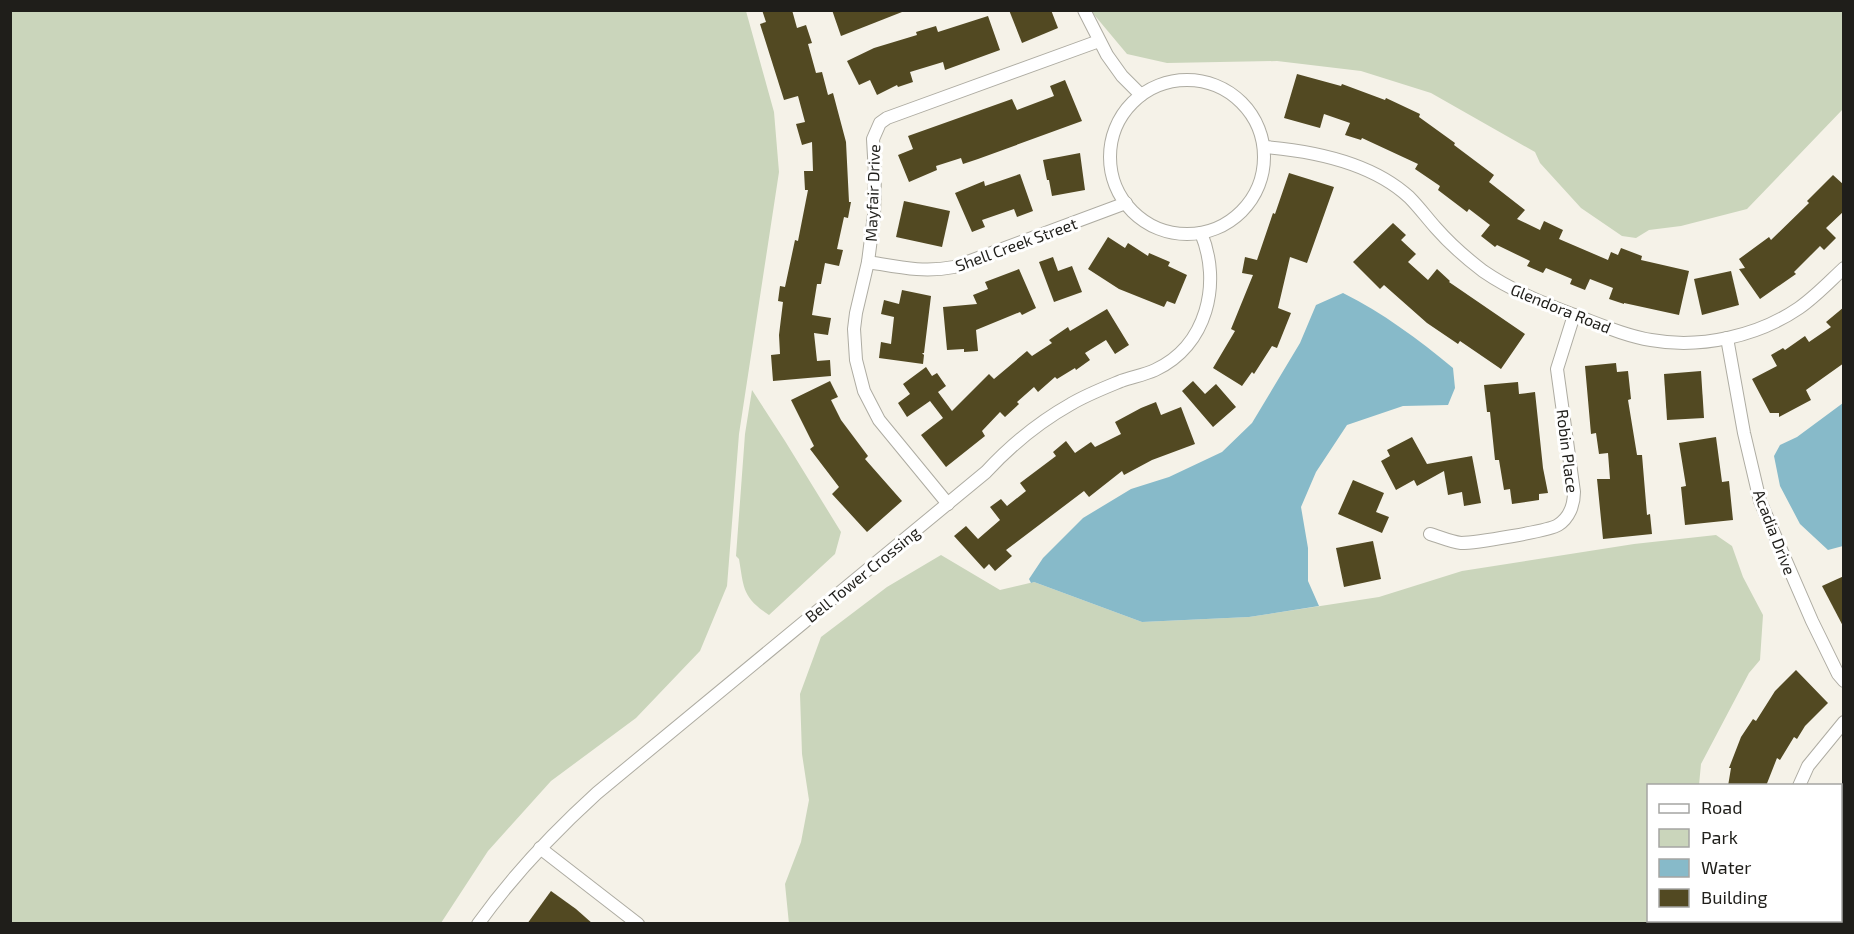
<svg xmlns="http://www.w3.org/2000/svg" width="1854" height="934" font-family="'Exo 2',sans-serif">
  <rect width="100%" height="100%" fill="#f5f2e8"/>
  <g fill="#cad5bb">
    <polygon points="10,11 746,11 774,112 779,172 739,434 727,586 700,651 636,718 551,781 488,851 441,923 11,923"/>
    <polygon points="1091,11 1843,11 1843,109 1747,209 1681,226 1649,230 1636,238 1622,236 1581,208 1540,163 1535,152 1431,93 1361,71 1277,61 1167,63 1127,54"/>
    <path d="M 752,390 L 785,441 L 841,532 L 835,554 L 769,615 C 742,597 744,588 739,559 L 736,556 L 745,434 Z"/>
    <polygon points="1716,535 1732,546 1743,577 1763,615 1760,660 1749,673 1701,764 1699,785 1648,786 1648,920 1703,921 1706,923 789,924 785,884 801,842 809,800 802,754 800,694 821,637 887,587 941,555 1000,590 1034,582 1142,622 1249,617 1379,597 1462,571 1634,544"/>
  </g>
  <g fill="#87bac9">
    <path d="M 1343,293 C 1383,313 1418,339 1453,368 L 1455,388 L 1448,405 L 1403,406 L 1347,425 L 1316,472 L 1301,507 L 1308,548 L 1308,581 L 1319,606 L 1249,617 L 1142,622 L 1034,582 L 1031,583 L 1029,579 L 1043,558 L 1083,518 L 1131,489 L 1169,477 L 1222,452 L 1252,423 L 1300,343 L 1316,305 Z"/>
    <polygon points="1843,403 1843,546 1828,550 1800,524 1780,486 1774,456 1780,445 1797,437"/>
  </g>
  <g fill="#524922">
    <polygon points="762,10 792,10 797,28 806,25 812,43 808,44 816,73 822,72 828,95 833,93 846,142 849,202 851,202 848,218 844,217 837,249 843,250 839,266 825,263 821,284 817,284 812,315 831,318 828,335 814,333 817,361 830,360 831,376 773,381 771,355 780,354 779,335 783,302 778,301 780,286 785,287 795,240 798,241 808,190 805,190 804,171 813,171 812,142 802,145 796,124 805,122 798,96 784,100 760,24 766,22"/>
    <polygon points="832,10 902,10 902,12 841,36"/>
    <polygon points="1009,10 1051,10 1058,28 1022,43"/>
    <polygon points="988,16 1000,50 945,70 943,62 910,72 913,82 898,87 897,85 877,95 870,80 859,85 847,61 874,48 917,35 916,32 936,26 938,32"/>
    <polygon points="1297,74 1341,86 1342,84 1385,100 1386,98 1420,114 1419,117 1455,143 1454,145 1494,175 1489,182 1525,210 1517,219 1540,230 1544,221 1563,230 1559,239 1608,260 1611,252 1618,255 1621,248 1642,256 1641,260 1689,271 1679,315 1624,303 1624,304 1609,299 1613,288 1590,279 1585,290 1570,284 1572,279 1546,268 1543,273 1527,266 1530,261 1497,245 1495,247 1481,236 1490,225 1469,209 1467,212 1438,190 1440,186 1415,169 1418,164 1362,138 1361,140 1345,135 1350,123 1324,114 1320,128 1284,118"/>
    <polygon points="1065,80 1082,121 978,159 963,164 961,158 936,166 937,170 909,182 898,155 913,149 908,136 1012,99 1017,110 1054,96 1050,86"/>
    <polygon points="1080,153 1085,190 1052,196 1049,180 1047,180 1043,160"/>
    <polygon points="1289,173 1334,187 1307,263 1290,257 1278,308 1291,313 1277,348 1272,346 1254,374 1252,372 1242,386 1213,368 1235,331 1231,329 1253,275 1242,273 1245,257 1257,260 1273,213 1275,214"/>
    <polygon points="1020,174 1033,211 1017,217 1014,209 982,220 985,227 972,232 955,193 984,181 985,186"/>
    <polygon points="1833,175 1844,185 1844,211 1826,228 1836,238 1824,250 1820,246 1794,272 1796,274 1760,299 1739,269 1745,268 1739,259 1769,237 1771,240 1809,203 1807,201"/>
    <polygon points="904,201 950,211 942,247 896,237"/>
    <polygon points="1393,223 1406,235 1401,240 1416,254 1408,262 1428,280 1437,269 1450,281 1449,282 1525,334 1501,369 1460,341 1458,344 1427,323 1384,285 1380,289 1353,262"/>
    <polygon points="1108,237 1125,248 1128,243 1148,256 1149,253 1170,262 1168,266 1187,275 1175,304 1167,301 1164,307 1119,289 1088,269"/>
    <polygon points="1053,257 1058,271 1072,266 1082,292 1054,302 1039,262"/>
    <polygon points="1019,269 1036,308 1022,315 1020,312 976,330 978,351 964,352 964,349 947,350 943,307 977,304 973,295 988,289 985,282"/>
    <polygon points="1731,271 1739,305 1702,315 1694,279"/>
    <polygon points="902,290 931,296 924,353 922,353 924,355 923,364 879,358 881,342 891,344 894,317 881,314 884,300 899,304"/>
    <polygon points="1844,307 1844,363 1806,390 1811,400 1779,417 1779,413 1770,413 1752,379 1777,366 1771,355 1783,348 1785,350 1805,336 1809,342 1831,327 1826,322"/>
    <polygon points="1107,309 1129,345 1115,354 1106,340 1085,353 1090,360 1076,370 1075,368 1057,379 1055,377 1038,392 1034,387 1017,402 1019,404 1005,417 1000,412 982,431 985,436 946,467 921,435 943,418 930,401 907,417 898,403 910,394 903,384 926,367 932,376 937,373 946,386 938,392 952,411 989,374 994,379 1027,351 1032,356 1052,343 1049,340 1068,327 1070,331"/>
    <polygon points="1616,363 1617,372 1628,371 1631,399 1628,400 1637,455 1642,455 1647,515 1650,514 1652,534 1603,539 1597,479 1610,479 1608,453 1599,454 1596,433 1591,434 1585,366"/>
    <polygon points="1701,371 1704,418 1667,420 1664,374"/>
    <polygon points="830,381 838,397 831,400 841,420 868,456 865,459 902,501 867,532 832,494 839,487 810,449 814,446 791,400"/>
    <polygon points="1193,381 1205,394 1216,384 1236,407 1213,427 1182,391"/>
    <polygon points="1518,382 1519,394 1535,392 1543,468 1548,493 1539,494 1539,500 1512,504 1510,489 1504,490 1499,460 1495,460 1490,412 1487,412 1484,385"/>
    <polygon points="1156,402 1161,415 1181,407 1195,444 1152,460 1124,475 1122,471 1089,497 1084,491 1006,550 1012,556 995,571 989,564 984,569 954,536 966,526 978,539 1000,520 990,507 1001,499 1007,506 1026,491 1020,483 1056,456 1053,452 1066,441 1075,453 1091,442 1095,447 1121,434 1115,422 1141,408"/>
    <polygon points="1412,437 1427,464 1472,456 1481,503 1464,506 1462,492 1448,495 1444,471 1417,486 1414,480 1396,490 1381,461 1390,456 1387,450"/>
    <polygon points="1716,437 1722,482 1729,481 1733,520 1685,525 1681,487 1686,486 1679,443"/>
    <polygon points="1353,480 1384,493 1376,512 1389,517 1382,533 1338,514"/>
    <polygon points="1373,541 1381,579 1344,587 1336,548"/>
    <polygon points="1844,576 1844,628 1822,586"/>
    <polygon points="1796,670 1828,703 1805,726 1797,739 1794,737 1780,760 1777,758 1766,786 1728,786 1731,768 1729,768 1741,737 1753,719 1756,721 1775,691"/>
    <polygon points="551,891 576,909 593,924 527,924"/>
  </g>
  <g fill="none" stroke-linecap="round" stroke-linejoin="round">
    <g stroke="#aeaca2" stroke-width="14">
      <g id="minor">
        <polyline points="1084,10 1107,55 1122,76 1141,95"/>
        <circle cx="1187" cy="157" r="77"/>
        <path d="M 1265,147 C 1313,151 1372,163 1409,197 C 1419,207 1427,218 1436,228 C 1450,244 1466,258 1483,271 C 1512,291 1545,304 1577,316 C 1601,325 1626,336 1651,340 C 1701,349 1758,336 1799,308 C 1816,296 1829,282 1844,268"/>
        <path d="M 868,262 C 899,267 923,273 954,267 L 1126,203"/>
        <polyline points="1727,338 1744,433 1760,501 1812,621 1838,674 1844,681"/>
        <polyline points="948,504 879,420 864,391 856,360 854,329 856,313 868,262 874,215 875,174 873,139 880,123 887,118 1099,41"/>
        <path d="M 1430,534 C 1440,537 1451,542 1461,543 C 1475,543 1549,531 1558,525 C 1569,518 1574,505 1574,492 L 1557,369 L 1574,315"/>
        <polyline points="1799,786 1808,766 1844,722"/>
        <polyline points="540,848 638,924"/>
        <polyline points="1840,887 1844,889"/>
        <path d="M 478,924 C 513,875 553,833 597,793 L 986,472 C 1011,445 1039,422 1071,404 C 1086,395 1104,388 1121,381 C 1132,377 1144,375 1155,370 C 1207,346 1222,283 1201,233"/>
      </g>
    </g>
    <use href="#minor" stroke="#fff" stroke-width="12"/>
  </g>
  <g text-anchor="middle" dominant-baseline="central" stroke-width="6" stroke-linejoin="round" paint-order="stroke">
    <g font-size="16" fill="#1f1e1a" stroke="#fff">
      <text transform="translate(872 193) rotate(-88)">Mayfair Drive</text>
      <text transform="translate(1016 244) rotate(-20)">Shell Creek Street</text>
      <text transform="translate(1561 308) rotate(22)">Glendora Road</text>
      <text transform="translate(1568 451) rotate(83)">Robin Place</text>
      <text transform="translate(1775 532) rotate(69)">Acadia Drive</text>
      <text transform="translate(862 574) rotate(-39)">Bell Tower Crossing</text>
    </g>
  </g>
  <rect width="1854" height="934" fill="none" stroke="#1f1e1a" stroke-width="24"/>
  <rect x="1647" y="784" width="195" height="138" fill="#ffffff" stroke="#a5a5a3" stroke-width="1.5"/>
  <rect x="1659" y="804" width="30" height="9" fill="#ffffff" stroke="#a5a5a3" stroke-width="1.5"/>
  <text x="1701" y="814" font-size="18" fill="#1f1e1a">Road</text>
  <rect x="1659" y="829" width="30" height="18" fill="#cad5bb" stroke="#a5a5a3" stroke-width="1.5"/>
  <text x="1701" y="844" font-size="18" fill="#1f1e1a">Park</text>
  <rect x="1659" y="859" width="30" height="18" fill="#87bac9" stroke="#a5a5a3" stroke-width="1.5"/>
  <text x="1701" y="874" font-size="18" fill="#1f1e1a">Water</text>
  <rect x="1659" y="889" width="30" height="18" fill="#524922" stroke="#a5a5a3" stroke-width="1.5"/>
  <text x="1701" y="904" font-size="18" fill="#1f1e1a">Building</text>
</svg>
